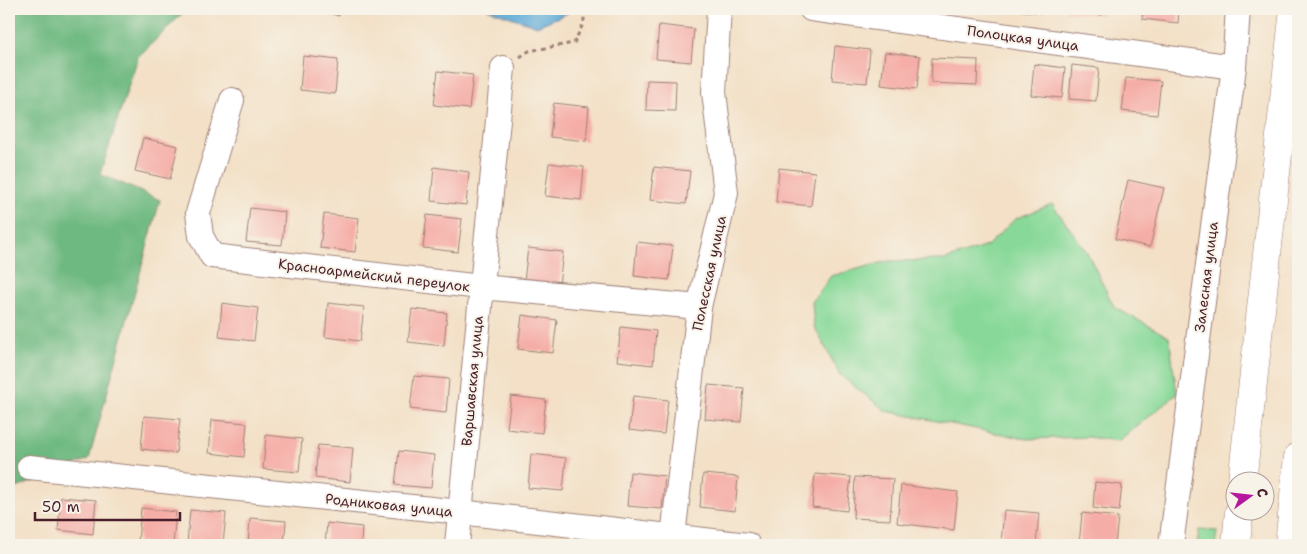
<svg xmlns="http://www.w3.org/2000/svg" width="1307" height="554" font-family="'Shantell Sans',sans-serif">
  <rect width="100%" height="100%" fill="#f7f3e8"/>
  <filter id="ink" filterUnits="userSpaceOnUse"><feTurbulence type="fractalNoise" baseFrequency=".02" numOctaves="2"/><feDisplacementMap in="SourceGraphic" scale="10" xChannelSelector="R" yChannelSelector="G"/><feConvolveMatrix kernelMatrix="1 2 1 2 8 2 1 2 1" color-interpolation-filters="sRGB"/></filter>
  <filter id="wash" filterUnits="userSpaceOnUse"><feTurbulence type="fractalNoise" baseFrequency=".0096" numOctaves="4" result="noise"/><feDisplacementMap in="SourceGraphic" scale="20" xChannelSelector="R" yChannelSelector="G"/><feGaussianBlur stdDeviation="1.12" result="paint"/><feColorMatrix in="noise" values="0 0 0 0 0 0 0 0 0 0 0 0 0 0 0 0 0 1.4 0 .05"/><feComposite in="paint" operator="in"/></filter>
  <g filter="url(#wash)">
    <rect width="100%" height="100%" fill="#f3e0c6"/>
    <g fill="#88d999" stroke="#697c62">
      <polygon points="1052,204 1087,252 1114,307 1169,337 1177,394 1118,441 1088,437 1026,439 886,411 840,375 814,326 812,302 831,276 888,261 945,260 987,246 1015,219"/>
      <polygon points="1199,530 1217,531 1215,545 1197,545"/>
    </g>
    <polygon fill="#6eb981" stroke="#5c6c56" points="9,9 187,9 138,57 100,174 160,200 89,459 9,491"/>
    <polygon fill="#5eacd8" stroke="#546682" points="487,9 566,9 568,13 537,26"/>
    <g id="blocks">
      <g fill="#f5aea7">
        <polygon points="313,9 341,9 339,16"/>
        <polygon points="1014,9 1044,9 1043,13 1014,10"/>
        <polygon points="1066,9 1102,9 1102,15 1066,11"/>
        <polygon points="1143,9 1179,9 1178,23 1142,19"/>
        <polygon points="659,25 694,29 691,62 656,59"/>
        <polygon points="835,46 870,50 867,83 832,80"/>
        <polygon points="885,52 920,56 917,89 881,85"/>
        <polygon points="303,56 338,60 335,94 300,90"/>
        <polygon points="932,58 978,60 977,85 931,83"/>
        <polygon points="1034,64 1065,68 1062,98 1031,95"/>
        <polygon points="1072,65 1099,68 1096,101 1069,99"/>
        <polygon points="438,71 473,75 469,109 434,105"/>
        <polygon points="1126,78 1161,81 1157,115 1122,111"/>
        <polygon points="647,80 676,81 675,111 646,110"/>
        <polygon points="554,103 589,107 586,141 550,137"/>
        <polygon points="143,138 178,146 170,179 135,171"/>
        <polygon points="549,163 584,167 581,200 545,196"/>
        <polygon points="434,167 469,172 466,205 431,201"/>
        <polygon points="654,167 690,171 686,204 650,200"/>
        <polygon points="779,168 815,172 811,206 776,202"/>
        <polygon points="1128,180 1164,188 1150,247 1115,239"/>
        <polygon points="250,208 285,212 282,245 246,242"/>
        <polygon points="324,214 359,218 355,252 320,248"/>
        <polygon points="427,215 462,219 458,252 423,248"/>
        <polygon points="637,242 673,246 669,280 634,276"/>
        <polygon points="528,248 563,252 559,285 524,281"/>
        <polygon points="222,303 258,308 254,341 219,337"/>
        <polygon points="328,303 364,307 360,341 325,337"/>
        <polygon points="412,309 447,313 444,346 408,342"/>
        <polygon points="522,315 557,320 553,353 518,349"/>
        <polygon points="621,327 656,331 653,365 617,361"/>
        <polygon points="414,376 449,379 446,413 410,409"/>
        <polygon points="708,385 744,388 741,422 705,419"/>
        <polygon points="511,396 546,400 542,433 507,429"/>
        <polygon points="633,396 668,400 664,434 629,430"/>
        <polygon points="144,416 180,419 176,453 141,449"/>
        <polygon points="212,420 247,423 244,457 209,453"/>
        <polygon points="266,435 302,439 299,472 263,469"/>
        <polygon points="318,445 353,448 350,482 315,478"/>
        <polygon points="399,451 434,455 431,488 395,485"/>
        <polygon points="531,454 566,458 563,491 528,488"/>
        <polygon points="630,472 665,476 662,509 627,506"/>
        <polygon points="703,474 738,477 735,511 700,507"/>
        <polygon points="815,474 851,477 847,511 812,507"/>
        <polygon points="855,477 893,479 890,520 853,518"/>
        <polygon points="1095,482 1122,485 1119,511 1093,508"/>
        <polygon points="901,485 958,492 954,530 897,523"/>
        <polygon points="61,497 96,500 93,534 58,530"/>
        <polygon points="141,508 176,512 173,545 138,542"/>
        <polygon points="190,510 226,513 223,545 187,543"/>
        <polygon points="1004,510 1039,513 1036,545 1001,543"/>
        <polygon points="1082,513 1118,517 1115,545 1079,545"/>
        <polygon points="250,518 286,521 284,545 248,545"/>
        <polygon points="327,523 362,527 361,545 325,545"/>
      </g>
    </g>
  </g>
  <g filter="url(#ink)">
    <use href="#blocks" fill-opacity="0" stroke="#9e8078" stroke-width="1"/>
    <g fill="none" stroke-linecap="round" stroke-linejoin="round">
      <g stroke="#9e8078" stroke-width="26">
        <g id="minor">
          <polyline points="811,9 1234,67"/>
          <polyline points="232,100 198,213 201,236 212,256 481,287 699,307"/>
          <polyline points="29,467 460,512 748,545"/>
          <polyline points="673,537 699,307 726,193 714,92 719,9"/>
          <polyline points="457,545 503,68"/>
          <polyline points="1171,545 1234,67 1238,9"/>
        </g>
      </g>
      <g stroke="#9e8078" stroke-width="29">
        <g id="primary">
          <polyline points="1242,482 1294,9"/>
          <polyline points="1236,545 1239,512"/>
          <polyline points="1289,545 1298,457"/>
        </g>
      </g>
      <polyline stroke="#9e8078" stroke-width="3" stroke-dasharray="4 4" stroke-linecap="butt" points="520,57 529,51 574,43 583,24 586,9"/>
      <use href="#minor" stroke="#fff" stroke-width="24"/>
      <use href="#primary" stroke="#fff" stroke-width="28"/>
    </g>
  </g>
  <g text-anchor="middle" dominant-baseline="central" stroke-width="4" stroke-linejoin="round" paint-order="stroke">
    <g font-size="14" fill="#4a1f2b" stroke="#f7f3e8">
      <text transform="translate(1023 38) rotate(8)">Полоцкая улица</text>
      <text transform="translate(709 273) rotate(-78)">Полесская улица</text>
      <text transform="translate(374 275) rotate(7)">Красноармейский переулок</text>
      <text transform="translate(1206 277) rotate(-83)">Залесная улица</text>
      <text transform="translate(472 381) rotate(-85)">Варшавская улица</text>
      <text transform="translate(389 505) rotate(6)">Родниковая улица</text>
    </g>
  </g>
  <rect width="1307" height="554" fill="none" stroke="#f7f3e8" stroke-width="30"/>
  <g transform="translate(1250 496) rotate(75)"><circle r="24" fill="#f7f3e8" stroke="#b29e9c"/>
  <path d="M0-4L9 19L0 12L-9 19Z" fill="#b5179e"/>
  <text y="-8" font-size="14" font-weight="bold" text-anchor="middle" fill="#4a1f2b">С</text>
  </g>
  <path d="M35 512v8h145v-8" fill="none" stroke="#4a1f2b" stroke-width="2.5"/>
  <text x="42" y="512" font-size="15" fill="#4a1f2b" stroke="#f7f3e8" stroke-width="4" paint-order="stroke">50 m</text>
</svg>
